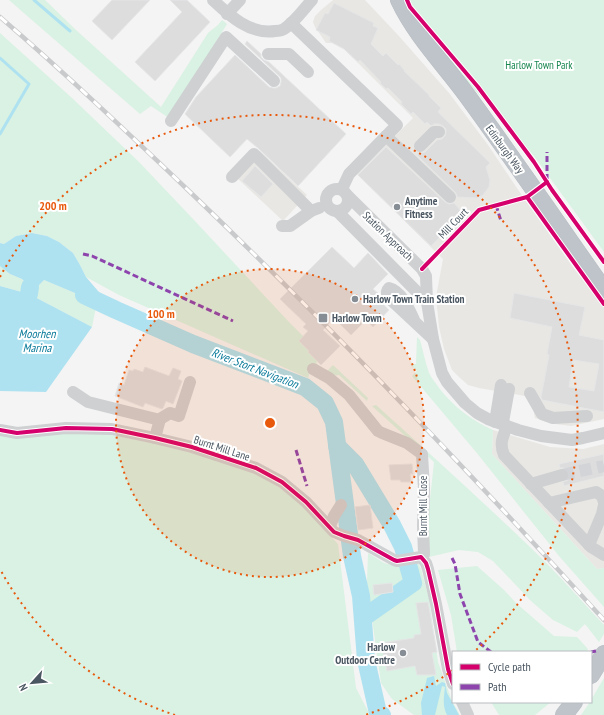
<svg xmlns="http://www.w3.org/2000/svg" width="604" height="715" font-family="'PT Sans Narrow',sans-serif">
  <rect width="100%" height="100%" fill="#f4f4f4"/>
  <g fill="#e8e7e3">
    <polygon points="333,0 365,0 398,35 449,93 488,145 523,197 572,266 604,307 604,419 571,426 555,424 535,418 532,403 525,396 479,388 468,385 459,377 452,370 444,349 439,327 436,297 443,259 357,174 413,118 347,52 347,50 333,43 326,43 315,27 313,22 315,16 321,10"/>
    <polygon points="260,151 307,195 283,221 236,177"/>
    <polygon points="493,430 550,447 583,449 604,444 604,568 597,569 492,454"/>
  </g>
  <g fill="#d9f2e3">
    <polygon points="9,0 45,0 76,30 161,107 208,33 218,25 222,20 227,24 169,118 151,106 140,114"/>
    <polygon points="399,0 604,0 604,252 534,156 403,10"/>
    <polygon points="0,33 72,98 139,162 194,220 288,321 323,356 316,363 326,372 333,365 368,398 367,401 339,375 332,376 312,366 308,378 119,295 86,277 80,265 73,253 59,242 47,236 32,233 16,236 4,244 0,243"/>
    <polygon points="0,266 10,274 22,279 30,287 38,286 44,280 75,293 90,301 95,302 96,307 92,327 29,294 0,286"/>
    <path d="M 417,337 L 420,340 C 423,350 425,362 429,373 C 432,379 436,383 439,388 C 455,408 471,420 493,430 L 492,454 L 597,569 L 604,568 L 604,607 L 559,556 L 476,452 L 412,376 L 417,371 L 410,364 L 416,364 Z"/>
    <path d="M 376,405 C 428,452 480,499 531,548 C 556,572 580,599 604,625 L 604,634 L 599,642 L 585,624 L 577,632 L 553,620 L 531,601 L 493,561 L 478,552 L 459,550 L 429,557 L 427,527 L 434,462 L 372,406 Z"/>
    <polygon points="87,430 204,453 269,479 301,505 338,544 356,688 370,715 0,715 0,435"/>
    <polygon points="368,553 384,563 392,565 418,563 421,569 429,599 438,662 452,701 460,715 414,715 392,699 381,683 367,583"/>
    <polygon points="477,566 504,590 516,603 554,636 577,637 588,649 586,652 457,652 451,615 438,570"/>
    <polygon points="604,678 604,715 581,715 590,702 591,702 591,700"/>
    <polygon points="491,702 551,702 535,715 499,715"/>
  </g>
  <g fill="#aee2f0">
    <polygon points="32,233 47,236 59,242 73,253 80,265 86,277 104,298 106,305 90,301 75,293 44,280 38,286 30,287 22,279 10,274 0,266 0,243 4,244 16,236"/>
    <polygon points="0,286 29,294 92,327 46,392 0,391"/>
    <polygon points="341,477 343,478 350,526 346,526 339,478"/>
    <path d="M 434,676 L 436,686 L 442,682 L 445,683 L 447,693 L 459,715 L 447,715 C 442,706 444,696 445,687 L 442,686 L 435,715 L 422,715 L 421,703 L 427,678 Z"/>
  </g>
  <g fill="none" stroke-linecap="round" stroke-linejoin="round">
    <g stroke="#aee2f0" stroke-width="3">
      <polyline points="34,0 70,31"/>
      <polyline points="0,58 29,84 0,134"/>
    </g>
    <g stroke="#aee2f0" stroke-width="18">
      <polyline points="29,294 30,287"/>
      <polyline points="84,295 116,310 193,344 305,387 325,403 334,422 352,556 361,596 366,660 378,713 382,715"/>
      <polyline points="337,446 355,464 392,525 403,547 413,583 363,618"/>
    </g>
  </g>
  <g fill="#ddddde" stroke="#e5e6e7" fill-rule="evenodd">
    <polygon points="112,0 150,0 112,40 92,21"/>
    <polygon points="170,0 187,0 210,22 155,81 135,62 182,12"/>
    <polygon points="334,3 374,23 373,26 378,28 371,44 383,56 386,53 398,65 399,64 405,71 404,71 429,95 429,96 441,108 438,112 490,163 486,167 490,180 489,187 483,195 477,198 457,197 457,195 455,192 417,155 418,153 422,153 425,152 437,140 442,139 445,136 446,132 446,129 443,126 439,124 434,124 431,126 427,122 425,124 413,112 411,114 401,104 402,102 388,88 386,89 380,83 381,82 360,60 358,62 344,49 329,41 330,37 316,30 325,13 328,14"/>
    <polygon points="247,41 261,54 261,57 264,60 269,62 346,134 298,186 259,149 247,139 230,157 185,114 196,97 235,55 269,87 273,88 276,88 280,86 281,82 281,78 279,76 245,44"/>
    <polygon points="386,147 445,202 449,204 454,203 463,213 431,246 358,175"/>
    <polygon points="255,166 273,184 261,197 242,181"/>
    <polygon points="332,247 354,268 368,253 388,274 373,289 379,294 376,297 389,310 373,327 366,320 351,335 334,318 323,330 340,346 321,365 308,352 309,351 299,341 308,331 303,327 306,324 280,299"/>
    <path d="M 514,293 L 585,307 L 579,335 L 604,340 L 604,412 L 542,400 L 541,397 L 549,355 L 547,354 L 552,327 L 510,318 ZM 573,360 L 599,364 L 594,391 L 569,387 Z"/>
    <polygon points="145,367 169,376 173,368 181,371 178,379 182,381 173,404 166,401 163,408 162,409 145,403 143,407 115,396 119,383 124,385 129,370 133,371 134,369 143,372"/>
    <polygon points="604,454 604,476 564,486 563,482 568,480 569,476 569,473 567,469 563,468 560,468 559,464"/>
    <polygon points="412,464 413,474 410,474 411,482 401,482 400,480 391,480 389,465"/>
    <polygon points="370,505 373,528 358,530 355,507"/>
    <polygon points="392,583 393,592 374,595 373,585"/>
    <polygon points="428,602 437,652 432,653 436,675 417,675 415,666 387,671 381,643 414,638 414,635 421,634 416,603"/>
  </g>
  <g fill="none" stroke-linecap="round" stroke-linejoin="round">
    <polyline stroke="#d2d4d7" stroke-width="12" stroke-dasharray="12 6" stroke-linecap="butt" points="562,475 604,466"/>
    <g stroke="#b9bec3" stroke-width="18">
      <g id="highway">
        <path d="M 399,0 C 417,38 447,67 471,101 C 516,163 560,227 604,290"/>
        <polyline points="591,675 604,654"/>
        <polyline points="564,715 574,702"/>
      </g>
    </g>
    <g stroke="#ced0d2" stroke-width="12">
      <path d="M 213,0 C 229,15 250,35 275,31 C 278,31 281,31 284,29 C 295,22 303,10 312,0"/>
      <polyline points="227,14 240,0"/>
      <polyline points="291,23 397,125 349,174 342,189"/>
      <polyline points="268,54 289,54 308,72"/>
      <polyline points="171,121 226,37 274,81"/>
      <polyline points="386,136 450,197"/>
      <polyline points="420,146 434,132 439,132"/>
      <polyline points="232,177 254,154 311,211"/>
      <circle cx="337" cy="200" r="11"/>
      <polyline points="348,196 422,269 426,276 427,302 433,339 442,373 447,382 465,403 477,413 488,419 518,430 541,436 572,440 583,438 604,433"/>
      <polyline points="337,211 427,302"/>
      <polyline points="282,226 290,226 311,211 319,208"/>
      <path d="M 415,322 C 410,311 402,291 389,288 C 386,291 386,293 388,297 L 433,339"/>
      <polyline points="313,369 329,378 349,395 378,431 382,433 407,443 422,454 424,489 423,526 424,554 422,558"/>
      <polyline points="73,392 88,402 160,420"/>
      <polyline points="530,393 542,414 553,418 587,416"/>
      <polyline points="495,422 501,385"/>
      <polyline points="503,422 509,389"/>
      <path d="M 507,426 C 503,437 499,443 504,455 L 591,547 L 604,555"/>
      <polyline points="0,430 17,433 66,428 112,429 155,438 192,447 256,468 282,482 306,502 334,532 344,536 358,540 394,560 397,561 421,557 426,563 428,569 436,604 448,669 453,684"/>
      <polyline points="155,438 160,419 170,413 179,416 190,382"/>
      <polyline points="531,484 562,475"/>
      <polyline points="549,503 596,492 602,496 604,502"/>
      <polyline points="330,526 334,516 341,505"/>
      <polyline points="589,545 602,514 604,505"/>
      <polyline points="462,702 468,715"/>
    </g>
    <use href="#highway" stroke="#bec4c9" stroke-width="17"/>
    <g stroke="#c9cacc" stroke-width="4.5">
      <path id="rail" d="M 0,17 C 65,73 127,132 189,191 C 333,329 470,472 604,620"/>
    </g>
    <use href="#rail" stroke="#fff" stroke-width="3" stroke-dasharray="9" stroke-linecap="butt"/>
    <g stroke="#8e44ad" stroke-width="3" stroke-dasharray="6 3" stroke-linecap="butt">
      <polyline points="547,180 547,152"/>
      <polyline points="496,205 501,221"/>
      <polyline points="83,254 92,256 233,321"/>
      <polyline points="296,450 307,486"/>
      <polyline points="452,558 455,564 460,594 478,642 491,652"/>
      <polyline points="591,652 596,651"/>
    </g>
    <g stroke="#fff" stroke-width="6">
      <g id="cycleway">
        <polyline points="407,0 410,7 478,87 534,162 552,190 604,262"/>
        <polyline points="527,197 604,304"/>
        <polyline points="422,269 479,210 527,197 547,182"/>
        <polyline points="0,430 17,433 66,428 112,429 155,438 192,447 256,468 282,482 306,502 334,532 344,536 358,540 394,560 397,561 421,557 426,563 428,569 436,604 448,669 453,684"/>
      </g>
    </g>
    <use href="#cycleway" stroke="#d6006c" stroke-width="4"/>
  </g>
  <circle cx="270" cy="423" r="154" fill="#e8590c" fill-opacity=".12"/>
  <g fill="none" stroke="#e8590c" stroke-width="2" stroke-dasharray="2 4">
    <circle cx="270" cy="423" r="154"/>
    <path d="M453 670A307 307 0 0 1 365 715M175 715A307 307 0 0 1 0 569M0 277A307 307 0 1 1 475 651"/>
  </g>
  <g fill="#868d94" stroke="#fff" stroke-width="1.5">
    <circle cx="397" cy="207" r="4"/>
    <circle cx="355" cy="299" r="4"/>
    <rect x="318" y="313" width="10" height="10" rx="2"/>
    <circle cx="403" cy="653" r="4"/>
  </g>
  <g text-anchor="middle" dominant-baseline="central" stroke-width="4" stroke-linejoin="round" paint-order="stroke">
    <g font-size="11" fill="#17864f" stroke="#fff">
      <text x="539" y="65">Harlow Town Park</text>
    </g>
    <g font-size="11" fill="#4a5661" stroke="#fff">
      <text transform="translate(505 149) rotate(54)">Edinburgh Way</text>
      <text transform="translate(453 223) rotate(-46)">Mill Court</text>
      <text transform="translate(388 236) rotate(44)">Station Approach</text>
      <text transform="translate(222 448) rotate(18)">Burnt Mill Lane</text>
      <text transform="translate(423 506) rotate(-90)">Burnt Mill Close</text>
    </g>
    <g font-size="11" font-weight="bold" fill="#4a5661" stroke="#fff" text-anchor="start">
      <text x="405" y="201">Anytime<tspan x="405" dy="13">Fitness</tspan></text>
      <text x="363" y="299">Harlow Town Train Station</text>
      <text x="332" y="318">Harlow Town</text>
      <text x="395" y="647" text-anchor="end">Harlow<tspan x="395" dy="13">Outdoor Centre</tspan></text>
    </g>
    <g font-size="12" font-style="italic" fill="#0c7c9b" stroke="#fff">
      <text x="37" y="333">Moorhen<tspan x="37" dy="14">Marina</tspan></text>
      <text transform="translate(255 368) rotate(21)">River Stort Navigation</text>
    </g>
  </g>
  <circle cx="270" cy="423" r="6" fill="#e8590c" stroke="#fff" stroke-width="2"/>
  <g font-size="12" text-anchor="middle" font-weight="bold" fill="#e8590c" stroke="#fff" stroke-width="4" stroke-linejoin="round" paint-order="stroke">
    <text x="53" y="210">200 m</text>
    <text x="161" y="318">100 m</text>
  </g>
  <rect x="452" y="651" width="140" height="52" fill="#ffffff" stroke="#b7bbc0"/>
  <rect x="460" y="664" width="20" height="6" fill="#d6006c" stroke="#b7bbc0"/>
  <text x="488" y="671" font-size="12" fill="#4a5661">Cycle path</text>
  <rect x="460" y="684" width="20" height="6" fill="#8e44ad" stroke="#b7bbc0"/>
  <text x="488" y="691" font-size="12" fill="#4a5661">Path</text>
  <g transform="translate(32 683) rotate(243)" stroke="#ffffff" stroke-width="3" paint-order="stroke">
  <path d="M0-3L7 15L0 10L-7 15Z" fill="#4a5661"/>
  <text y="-6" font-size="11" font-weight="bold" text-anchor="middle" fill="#4a5661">N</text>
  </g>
</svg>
